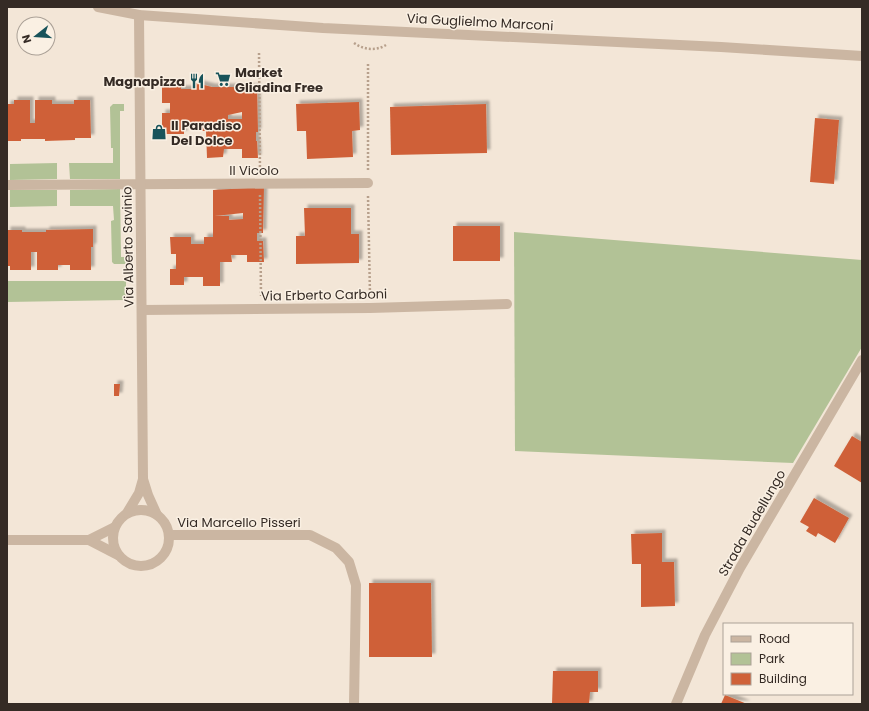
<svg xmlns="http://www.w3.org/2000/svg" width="869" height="711" font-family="Poppins,sans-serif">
  <defs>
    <filter id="shadow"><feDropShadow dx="3.5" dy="-3.5" stdDeviation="1" flood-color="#0004"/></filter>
  </defs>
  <rect width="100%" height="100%" fill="#f3e6d7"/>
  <g fill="#b2c296">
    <polygon points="113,104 124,104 124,111 120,111 120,179 70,179 69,163 113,163 113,148 111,148 110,107"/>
    <polygon points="57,163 57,179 10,180 10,164"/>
    <polygon points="120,189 121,257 125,257 126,264 114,264 112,262 111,221 114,220 113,206 70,206 70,190"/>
    <polygon points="10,190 57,190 57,206 10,207"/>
    <polygon points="514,232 862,260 862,347 793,463 515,451"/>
    <polygon points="7,281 126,281 126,300 7,302"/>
  </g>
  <g fill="#cf6138" fill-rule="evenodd" filter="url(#shadow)">
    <path d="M 162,83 L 181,83 L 181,89 L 196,89 L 196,83 L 212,87 L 257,87 L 258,132 L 256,132 L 256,141 L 257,141 L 258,158 L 242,158 L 242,149 L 224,149 L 223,157 L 207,158 L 206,131 L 197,131 L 197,127 L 184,127 L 184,134 L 162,134 L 162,113 L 170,113 L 170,103 L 162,103 ZM 242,112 L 242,119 L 228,119 L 228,115 Z"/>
    <polygon points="14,100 30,100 30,123 35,123 35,100 52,100 52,104 74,104 74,100 90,100 91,138 75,138 75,140 45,141 45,139 21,139 21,141 7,141 7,104 14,104"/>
    <polygon points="359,102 360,130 352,131 353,157 307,159 306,131 297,131 296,104"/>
    <polygon points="486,104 487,153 391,155 390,107"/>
    <polygon points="815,118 839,120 834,184 810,182"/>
    <path d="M 264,187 L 263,233 L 257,233 L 257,241 L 263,241 L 264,262 L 247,262 L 247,255 L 231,255 L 232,262 L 220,262 L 220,286 L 203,286 L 203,277 L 184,277 L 184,285 L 170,285 L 170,269 L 176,269 L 176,254 L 171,254 L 170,237 L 191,237 L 191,244 L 204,244 L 204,237 L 213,237 L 213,190 ZM 243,213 L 243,219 L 229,220 L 229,216 L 215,216 Z"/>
    <polygon points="304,208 351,208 351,234 359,234 359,263 296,264 296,236 305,236"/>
    <rect x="453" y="226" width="47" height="35"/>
    <polygon points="93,229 93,247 91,247 91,270 70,270 70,265 58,265 58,270 37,270 37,252 31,252 31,270 10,270 10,266 7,266 7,230 22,230 22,232 46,232 46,230"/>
    <polygon points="114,384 120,384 119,396 114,396"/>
    <polygon points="852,436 862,442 862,483 834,466"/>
    <polygon points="814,498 849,518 835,543 818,533 816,537 806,531 809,527 800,522"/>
    <polygon points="662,533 662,562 674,562 675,606 641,607 641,564 632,564 631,534"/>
    <polygon points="369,583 431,583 432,657 369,657"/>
    <polygon points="553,671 598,671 598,692 590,692 589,704 552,704"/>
    <polygon points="725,695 747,704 721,704"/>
  </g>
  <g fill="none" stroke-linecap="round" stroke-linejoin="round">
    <g stroke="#b7a08c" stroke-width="2.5" stroke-dasharray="2 2" stroke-linecap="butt">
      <path d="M 354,43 C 364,50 376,51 386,45"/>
      <polyline points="259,53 260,172"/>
      <polyline points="368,64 368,171"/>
      <polyline points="260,195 261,296"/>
      <polyline points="368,196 370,295"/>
    </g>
    <polyline stroke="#cbb6a2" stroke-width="10" points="7,185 368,183"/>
    <g stroke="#cbb6a2" stroke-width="10">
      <polyline points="98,7 139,15 323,28 721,47 862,56"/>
      <polyline points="139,15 143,479 148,495 157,515"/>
      <polyline points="142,310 370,308 507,304"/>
      <circle cx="141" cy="538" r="28"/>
      <polyline points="127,513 139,493 143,479"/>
      <polyline points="169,535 310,535 336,548 349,562 356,585 354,704"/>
      <polyline points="7,540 89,540 115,527"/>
      <polyline points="89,540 118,555"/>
    </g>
    <polyline stroke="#cbb6a2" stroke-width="10" points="676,704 705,635 740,568 862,360"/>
  </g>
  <defs>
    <g id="supermarket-bare" transform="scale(1.2)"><path d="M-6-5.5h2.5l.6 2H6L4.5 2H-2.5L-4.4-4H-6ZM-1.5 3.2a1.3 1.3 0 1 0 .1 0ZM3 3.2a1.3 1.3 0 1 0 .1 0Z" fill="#18535a" stroke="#faf0e3" stroke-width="2.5" paint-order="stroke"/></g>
    <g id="restaurant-bare" transform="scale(1.2)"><path d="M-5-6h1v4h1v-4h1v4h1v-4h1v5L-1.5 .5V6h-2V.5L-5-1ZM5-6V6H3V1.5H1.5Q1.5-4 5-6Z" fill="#18535a" stroke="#faf0e3" stroke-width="2.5" paint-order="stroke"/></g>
    <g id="shop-bare" transform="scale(1.2)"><path d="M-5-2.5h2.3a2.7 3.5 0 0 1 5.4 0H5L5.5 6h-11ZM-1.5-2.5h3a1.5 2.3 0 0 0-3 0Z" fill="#18535a" stroke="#faf0e3" stroke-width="2.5" paint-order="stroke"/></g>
  </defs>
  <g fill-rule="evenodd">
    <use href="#supermarket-bare" x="223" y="79"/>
    <use href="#restaurant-bare" x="197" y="81"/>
    <use href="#shop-bare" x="159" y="132"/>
  </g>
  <g text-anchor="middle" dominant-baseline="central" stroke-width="3" stroke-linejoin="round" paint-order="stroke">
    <g font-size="13" fill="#352b25" stroke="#faf0e3">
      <text transform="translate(480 22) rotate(3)">Via Guglielmo Marconi</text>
      <text x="254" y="170">Il Vicolo</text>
      <text transform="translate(128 247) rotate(-91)">Via Alberto Savinio</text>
      <text transform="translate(324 295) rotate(-1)">Via Erberto Carboni</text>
      <text x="239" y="522">Via Marcello Pisseri</text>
      <text transform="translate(752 523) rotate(-60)">Strada Budellungo</text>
    </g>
    <g font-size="13" font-weight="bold" fill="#352b25" stroke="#faf0e3" text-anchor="start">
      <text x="235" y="72">Market<tspan x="235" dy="15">Gliadina Free</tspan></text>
      <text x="185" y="81" text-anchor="end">Magnapizza</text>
      <text x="171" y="125">Il Paradiso<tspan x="171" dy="15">Del Dolce</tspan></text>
    </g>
  </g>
  <rect width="869" height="711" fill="none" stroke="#352b25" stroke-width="16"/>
  <rect x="723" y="623" width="130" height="72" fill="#faf0e3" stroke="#aba197"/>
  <rect x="731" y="636" width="20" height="6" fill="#cbb6a2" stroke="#aba197"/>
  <text x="759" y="643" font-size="12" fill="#352b25">Road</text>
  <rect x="731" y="653" width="20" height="12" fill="#b2c296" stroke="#aba197"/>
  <text x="759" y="663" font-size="12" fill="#352b25">Park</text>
  <rect x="731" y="673" width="20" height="12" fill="#cf6138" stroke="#aba197"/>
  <text x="759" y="683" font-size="12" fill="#352b25">Building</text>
  <g transform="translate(36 36) rotate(253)"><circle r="19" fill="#faf0e3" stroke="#aba197"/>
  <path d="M0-3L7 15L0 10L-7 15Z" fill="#18535a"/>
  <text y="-6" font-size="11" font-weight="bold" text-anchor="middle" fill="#352b25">N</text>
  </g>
</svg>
